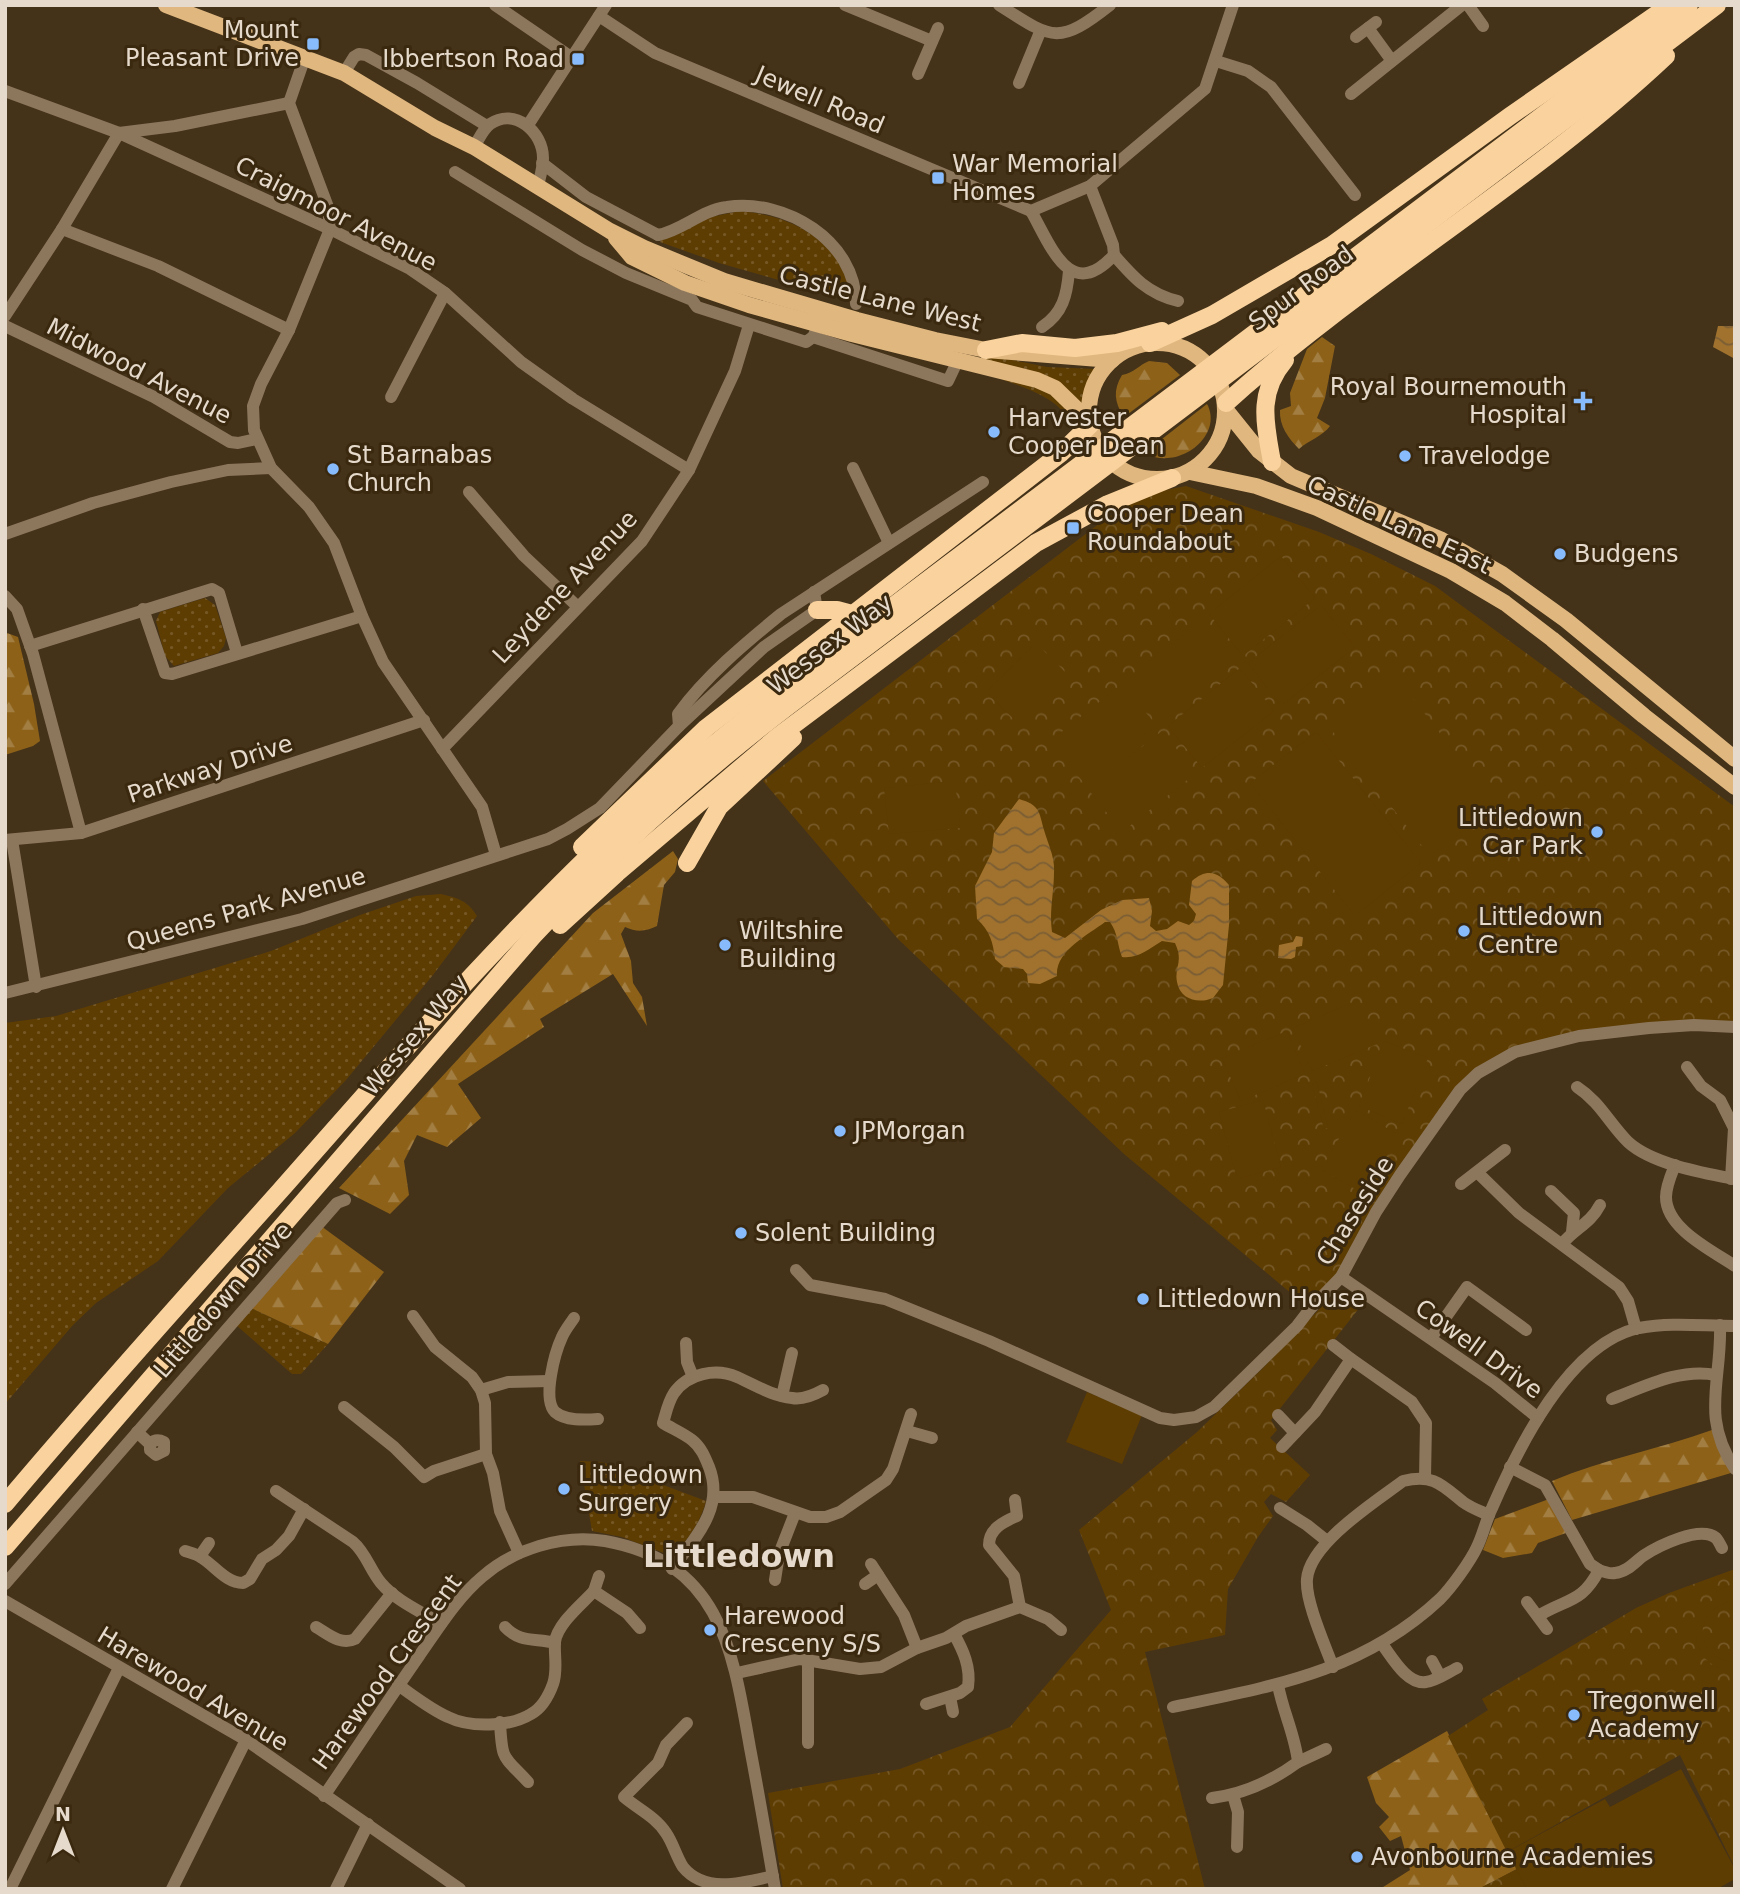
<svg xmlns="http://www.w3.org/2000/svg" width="1740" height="1894" font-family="'DejaVu Sans',sans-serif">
  <defs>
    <pattern id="grass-dots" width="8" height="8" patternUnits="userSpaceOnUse" patternTransform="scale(1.75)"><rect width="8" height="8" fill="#5e3d02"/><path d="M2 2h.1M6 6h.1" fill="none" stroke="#755826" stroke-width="1.8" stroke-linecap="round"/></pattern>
    <pattern id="forest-firs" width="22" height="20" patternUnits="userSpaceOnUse" patternTransform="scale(1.75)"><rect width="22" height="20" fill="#8d6118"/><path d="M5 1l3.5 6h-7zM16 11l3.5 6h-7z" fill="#a27e43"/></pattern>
    <pattern id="park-crowns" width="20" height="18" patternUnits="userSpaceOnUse" patternTransform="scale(1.75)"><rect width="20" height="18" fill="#5e3d02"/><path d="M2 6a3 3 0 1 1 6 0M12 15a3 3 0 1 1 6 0" fill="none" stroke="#755826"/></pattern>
    <pattern id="water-waves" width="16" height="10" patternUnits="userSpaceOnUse" patternTransform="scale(1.75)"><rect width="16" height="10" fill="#a0722e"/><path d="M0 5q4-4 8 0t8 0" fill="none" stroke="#7c5e34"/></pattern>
  </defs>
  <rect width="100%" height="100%" fill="#443219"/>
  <g fill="url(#grass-dots)">
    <path d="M 740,211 C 784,215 826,233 846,275 C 850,283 851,293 853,301 L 719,263 L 660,242 L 663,238 L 711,217 Z"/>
    <polygon points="983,354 1047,367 1096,369 1086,391 1082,409 981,359"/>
    <path d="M 993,376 C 1016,383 1070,390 1070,421 C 1054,394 1020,387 993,376 Z"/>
    <polygon points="205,598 215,605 226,638 224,646 218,653 174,666 165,656 156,621 160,612"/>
    <path d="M 441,894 C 458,898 468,901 477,916 L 433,975 L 346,1080 L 295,1133 L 228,1188 L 158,1261 L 96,1303 L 73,1325 L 5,1404 L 5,1023 L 56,1016 L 271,951 L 360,915 L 416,896 Z"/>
    <polygon points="251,1308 328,1344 301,1374 292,1374 236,1325"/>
    <path d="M 580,1461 L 602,1462 L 706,1501 C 701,1520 687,1545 669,1555 L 622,1537 L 592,1531 Z"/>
  </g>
  <g fill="url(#forest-firs)">
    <path d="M 1322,337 L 1335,346 L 1325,398 L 1317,418 L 1330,426 C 1323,436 1309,440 1299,449 C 1289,439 1279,426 1280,410 L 1291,406 L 1290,393 L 1307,349 Z"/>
    <path d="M 1149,361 L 1167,363 L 1180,375 L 1124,417 C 1114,402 1113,390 1122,375 C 1134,373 1139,365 1149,361 Z"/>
    <path d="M 1207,404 C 1224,435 1179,472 1144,453 Z"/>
    <polygon points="7,633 18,637 34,704 40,741 33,746 5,755 5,634"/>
    <path d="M 673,851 L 678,859 L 675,872 L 664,885 L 657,926 C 645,932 636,932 625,927 L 621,934 L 631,961 L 633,983 L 642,997 L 647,1026 L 613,974 L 540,1019 L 544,1027 L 458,1084 L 481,1118 L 447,1147 L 417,1135 L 404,1161 L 409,1195 L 390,1214 L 339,1188 L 593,913 Z"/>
    <polygon points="321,1226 384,1272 328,1344 251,1308"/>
    <path d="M 1712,1430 L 1731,1473 L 1572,1520 L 1552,1481 C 1604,1459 1659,1449 1712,1430 Z"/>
    <polygon points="1549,1499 1566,1533 1538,1543 1532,1553 1503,1558 1483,1550 1495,1519"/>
    <polygon points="1447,1731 1517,1869 1483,1887 1483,1889 1380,1889 1410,1870 1401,1836 1390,1841 1379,1827 1389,1817 1376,1803 1367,1777"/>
  </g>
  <g fill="url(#park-crowns)">
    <polygon points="1186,486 1319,532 1371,554 1435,586 1735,807 1735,1027 1694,1025 1512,1048 1460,1083 1341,1277 1310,1309 1124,1154 898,939 763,781 1100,523 1145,494"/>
    <polygon points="1353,1295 1364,1302 1271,1420 1277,1430 1270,1438 1310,1475 1286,1502 1271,1494 1264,1502 1273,1516 1258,1537 1228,1589 1225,1635 1145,1652 1205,1889 783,1889 768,1793 900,1769 1010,1727 1111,1610 1079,1530 1197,1432 1262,1369 1329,1299 1342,1309"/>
    <polygon points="1735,1569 1735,1868 1680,1755 1507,1852 1448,1736 1488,1710 1482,1699 1636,1608 1669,1593"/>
    <polygon points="1517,1869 1527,1889 1483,1889 1482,1887"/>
  </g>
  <g fill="#5e3d02">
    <polygon points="1281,556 1315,598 1243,656 1209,614"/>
    <polygon points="1321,605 1355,647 1281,706 1248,663"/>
    <polygon points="1202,619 1236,662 1164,720 1130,677"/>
    <polygon points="1036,643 1069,676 1020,725 986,692"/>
    <polygon points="1240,668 1274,711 1202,768 1168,726"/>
    <polygon points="1392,672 1496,805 1430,856 1327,724"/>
    <polygon points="1122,684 1156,725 1084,783 1050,741"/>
    <polygon points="1162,731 1196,773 1122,832 1088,789"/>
    <polygon points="1316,732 1421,863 1355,916 1250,783"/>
    <polygon points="955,781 960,828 889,834 884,788"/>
    <polygon points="1358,1000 1377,1044 1312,1071 1293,1028"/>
    <polygon points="1287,1031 1305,1074 1241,1101 1222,1058"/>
    <polygon points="1384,1041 1428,1058 1402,1124 1359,1106"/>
    <polygon points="1317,1082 1328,1128 1324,1129 1312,1084"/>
    <polygon points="1263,1100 1281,1167 1237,1179 1219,1112"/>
    <polygon points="1356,1110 1397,1134 1362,1193 1321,1169"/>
    <polygon points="1087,1392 1142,1415 1122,1464 1066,1442"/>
    <path d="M 1735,1583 L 1735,1599 C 1726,1602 1716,1606 1710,1613 C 1692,1633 1710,1663 1735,1662 L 1735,1670 C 1692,1672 1682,1615 1718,1597 L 1716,1591 Z"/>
    <polygon points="1681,1769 1735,1869 1735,1879 1717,1889 1527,1889 1507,1852 1605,1799 1610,1807"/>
  </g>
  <g fill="url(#water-waves)">
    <polygon points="1718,326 1735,326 1735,359 1713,347"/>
    <path d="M 1019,799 C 1040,805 1039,812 1044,830 C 1048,844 1055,857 1054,872 C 1054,893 1049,911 1052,932 L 1065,938 L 1101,910 L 1122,900 L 1149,898 L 1152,911 L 1150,926 L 1156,931 L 1167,929 L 1178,921 L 1189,925 L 1194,921 L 1196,914 L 1189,905 L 1192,881 C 1206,869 1217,871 1229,885 L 1229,925 L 1223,985 L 1213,998 C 1199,1004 1180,1000 1177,982 C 1174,967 1184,962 1175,943 L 1162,941 C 1149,949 1138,959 1122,957 C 1117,944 1118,933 1110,922 L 1105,922 C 1088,935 1055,951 1057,976 L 1040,984 L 1028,983 L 1027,974 L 1023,969 L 1004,967 L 995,959 C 993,942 990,931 977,919 L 975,886 L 992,852 L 994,833 Z"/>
    <polygon points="1296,936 1303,937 1302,946 1296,947 1295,957 1291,959 1278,958 1279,945 1293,942"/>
  </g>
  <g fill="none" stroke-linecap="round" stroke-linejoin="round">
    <g stroke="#8c775d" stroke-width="12">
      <polyline points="495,5 571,57"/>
      <polyline points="845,5 932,41"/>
      <path d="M 999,5 C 1052,39 1058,46 1110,5"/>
      <polyline points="1468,5 1483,26"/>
      <polyline points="599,16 655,53 1031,211 1090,186 1205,89 1233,5"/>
      <polyline points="1368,28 1392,61"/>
      <polyline points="1356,37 1376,22"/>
      <polyline points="305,57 289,103 328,207 330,229 289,330 261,384 253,406 254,430 271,468 309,507 334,543 362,616 383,662 482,807 496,855"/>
      <polyline points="1216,61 1248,71 1271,87 1355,195"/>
      <polyline points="344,73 354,57 359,54 366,55 417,83 487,126"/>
      <polyline points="918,74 938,28"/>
      <polyline points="1019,83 1040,32"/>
      <polyline points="5,91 119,133 330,229 410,269 445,293 521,362 573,399 689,470"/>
      <polyline points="1351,94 1462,5"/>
      <polyline points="528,125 606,5"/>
      <path d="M 474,147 C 479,139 483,129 490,124 C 515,107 543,132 543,158 C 543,168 540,177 538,186"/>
      <polyline points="542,163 586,197 658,235"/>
      <polyline points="455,172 582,250 626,273 692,300 697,307 806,342 813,337 819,324"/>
      <path d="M 1031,211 C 1051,246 1070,303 1114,255 L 1113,245 L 1090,186"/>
      <polyline points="62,229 158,266 289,330"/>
      <path d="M 658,235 C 683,230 701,210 727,207 C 785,198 856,241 856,304"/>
      <path d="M 1114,255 C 1133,277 1148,294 1178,301"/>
      <polyline points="5,316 62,229 119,133 175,126 289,103"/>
      <polyline points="5,326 154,397 230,442 238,443 256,439"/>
      <path d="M 1042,327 C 1063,313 1067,295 1069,271"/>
      <polyline points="813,337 948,381 958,360"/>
      <polyline points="391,397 445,293"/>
      <polyline points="853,468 889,543"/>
      <polyline points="469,492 524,556 578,607"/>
      <polyline points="5,534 93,503 171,482 228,470 271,468"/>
      <polyline points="5,596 17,609 33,654 81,833"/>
      <polyline points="143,609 165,673 172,674 362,616"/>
      <polyline points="30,646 212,589 219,593 237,653"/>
      <path d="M 679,726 L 678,714 C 706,676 744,644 781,614 L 983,482"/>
      <polyline points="442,749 642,541 689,470 735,371 749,325"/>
      <polyline points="5,840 81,833 424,720"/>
      <polyline points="12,840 36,987"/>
      <polyline points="5,993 302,919 548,839 567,829 600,808 679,726 764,647 817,610 814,592"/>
      <polyline points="1687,1067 1701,1086 1720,1100 1734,1128 1731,1179"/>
      <path d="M 1577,1087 C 1600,1102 1609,1123 1628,1142 C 1652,1164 1703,1173 1735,1179"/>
      <path d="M 1675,1165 C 1671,1175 1666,1186 1666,1197 C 1666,1229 1713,1251 1735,1266"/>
      <polyline points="1478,1173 1519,1213 1619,1287 1628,1301 1636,1329"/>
      <polyline points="1461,1184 1505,1150"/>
      <polyline points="1551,1191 1574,1213 1572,1232"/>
      <path d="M 1562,1244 C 1575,1228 1590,1224 1600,1205"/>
      <polyline points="796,1270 810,1285 885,1299 989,1341 1160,1418 1174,1420 1196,1417 1214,1407 1297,1326 1310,1309 1341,1277 1376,1212 1400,1175 1460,1090 1478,1073 1515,1052 1579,1036 1649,1028 1694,1025 1735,1027"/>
      <polyline points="1341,1277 1495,1383 1538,1418"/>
      <polyline points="413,1316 435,1347 472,1377 481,1390 485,1403 486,1454 493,1473 500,1511 519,1553"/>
      <path d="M 574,1318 C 570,1324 565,1330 562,1337 C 555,1352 542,1399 555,1412 C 565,1421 585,1420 598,1419"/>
      <path d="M 1720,1325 C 1722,1381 1700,1417 1735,1469"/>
      <polyline points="1431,1338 1467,1287 1526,1330"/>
      <polyline points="686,1343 687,1362 693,1377"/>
      <polyline points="1333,1345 1351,1359"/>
      <polyline points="481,1390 508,1382 549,1381"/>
      <polyline points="782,1396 792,1353"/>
      <path d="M 1612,1399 C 1646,1386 1680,1368 1716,1375"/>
      <polyline points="344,1407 394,1447 424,1477 434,1471 486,1454"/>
      <polyline points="1278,1415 1295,1433"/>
      <polyline points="907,1431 932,1438"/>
      <path d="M 137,1432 L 150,1444 C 154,1440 158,1439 164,1442 L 164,1451 L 156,1455 L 150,1450 L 150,1444"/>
      <polyline points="1282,1447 1315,1412 1351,1359 1412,1402 1426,1423 1425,1478"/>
      <polyline points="1510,1467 1545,1485 1590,1564 1599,1570"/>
      <path d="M 276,1491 L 353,1542 C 366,1553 370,1570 381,1583 C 396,1601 422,1612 441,1624"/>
      <polyline points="715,1497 753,1497 810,1517 826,1517 840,1512 886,1480 893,1469 911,1414"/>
      <path d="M 1015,1500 L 1017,1516 C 1003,1522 989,1529 989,1545 L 1014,1576 L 1020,1607"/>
      <polyline points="1280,1508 1307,1525 1327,1541"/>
      <path d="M 185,1551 C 191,1553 197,1554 202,1558 C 215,1566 226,1583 243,1583 L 250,1579 L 262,1559 L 276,1550 L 289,1536 L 304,1509"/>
      <polyline points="200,1556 209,1543"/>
      <polyline points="871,1564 904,1615 917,1648"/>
      <path d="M 672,1569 C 695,1538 725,1508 709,1467 C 705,1457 701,1447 692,1440 C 683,1433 673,1429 663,1423 C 666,1413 668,1402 674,1393 C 688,1373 716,1368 737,1377 C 755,1385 772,1396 792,1398 C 803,1400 814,1395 823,1390"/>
      <polyline points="775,1580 779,1554 795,1513"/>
      <polyline points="5,1584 337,1203 345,1200"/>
      <polyline points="865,1584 878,1575"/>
      <polyline points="594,1591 599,1576"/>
      <polyline points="5,1601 246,1740 460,1889"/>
      <polyline points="1527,1602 1547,1629"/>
      <path d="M 1538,1616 C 1568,1598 1582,1603 1599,1570 C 1604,1572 1610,1574 1615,1573 C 1627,1572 1635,1562 1643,1556 C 1658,1546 1700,1525 1716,1538 C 1717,1539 1721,1546 1722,1548"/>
      <path d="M 316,1627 C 328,1634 341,1646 355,1639 L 392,1593"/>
      <path d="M 505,1627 C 520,1643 535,1638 555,1643"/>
      <path d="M 1382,1644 C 1392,1657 1407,1685 1426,1682 C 1436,1681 1447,1673 1457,1668"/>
      <polyline points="808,1660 808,1743"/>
      <polyline points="1432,1661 1440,1676"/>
      <path d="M 1333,1667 C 1325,1645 1305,1601 1307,1579 C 1310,1543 1375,1502 1403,1481 C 1433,1474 1441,1484 1463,1502 C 1471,1508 1480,1511 1489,1515"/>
      <polyline points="737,1673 800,1659 860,1669 881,1667 917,1648 946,1638 966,1626 1020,1607 1048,1619 1061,1630"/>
      <path d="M 398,1685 C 414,1696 430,1709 448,1717 C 470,1728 510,1727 531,1714 C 542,1708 549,1695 553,1684 C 558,1670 554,1656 555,1642 C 557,1624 582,1604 594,1591 L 627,1613 L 640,1628"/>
      <polyline points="950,1697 953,1712"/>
      <path d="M 926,1704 L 960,1693 L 968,1687 C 971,1667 963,1650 954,1634"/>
      <path d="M 1173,1707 C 1273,1686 1362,1672 1440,1599 C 1451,1588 1470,1562 1477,1547 C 1483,1535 1486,1520 1492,1508 C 1518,1448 1569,1343 1639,1328 C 1672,1322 1702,1326 1735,1326"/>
      <path d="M 500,1722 C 502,1762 503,1755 528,1782"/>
      <path d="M 687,1723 L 666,1745 L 658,1763 L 624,1797 C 638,1809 656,1817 666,1833 C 673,1843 676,1856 683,1867 C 705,1894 743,1883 773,1876"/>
      <polyline points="1298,1762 1326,1749"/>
      <polyline points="1233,1795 1238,1812 1237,1847"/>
      <path d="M 324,1796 C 356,1749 387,1702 419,1656 C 438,1629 457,1598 482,1577 C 514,1549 562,1534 605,1541 C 721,1562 733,1651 750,1748 C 759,1795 767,1842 775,1889"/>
      <path d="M 1212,1798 C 1244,1794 1272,1781 1298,1762 C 1295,1735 1283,1712 1278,1685"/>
      <polyline points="10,1889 119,1668"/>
      <polyline points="172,1889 246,1740"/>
      <polyline points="336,1889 368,1824"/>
    </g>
    <g stroke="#e0b77f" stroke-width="16">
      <polyline points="166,5 344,73 435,128 474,147 610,231 644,248 724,281 857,320 935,340 986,350 1112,360"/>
      <polyline points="616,238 632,257 685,283 749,305 852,334 1037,380 1055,388 1090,422"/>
      <circle cx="1157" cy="411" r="68"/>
      <polyline points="1226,410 1259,451 1291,476 1440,539 1502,574 1566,620 1735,759"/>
      <polyline points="1190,472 1256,486 1317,508 1451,571 1505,603 1552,639 1644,716 1735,787"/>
    </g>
    <g stroke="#fad29d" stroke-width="18">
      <polyline points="1150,343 1212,315 1332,245 1510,116 1670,5"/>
      <polyline points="986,350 1022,343 1075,348 1117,343 1162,331"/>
      <path d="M 1226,403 C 1365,278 1530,184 1666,56"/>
      <path d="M 1272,462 C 1265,423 1257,393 1285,360"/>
      <polyline points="817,610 837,610 852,614"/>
      <polyline points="582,847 706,728 1060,454 1090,425"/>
      <polyline points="687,863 719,807 793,738"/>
      <polyline points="560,925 617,873 776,738 1036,543 1108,504 1172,478"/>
      <path d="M 5,1504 C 94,1398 187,1295 279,1192 C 393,1063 506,931 633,814 C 682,769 734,728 786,687 L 1689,5"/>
      <path d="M 5,1547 L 533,936 C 611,853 697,776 788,706 L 1717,5"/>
    </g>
  </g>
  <g fill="#87bbfb" stroke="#3a280f" stroke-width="2.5">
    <rect x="306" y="37" width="14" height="14" rx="3.5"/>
    <rect x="571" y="52" width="14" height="14" rx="3.5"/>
    <rect x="931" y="171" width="14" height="14" rx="3.5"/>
    <path d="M1579.5 390.5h7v7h7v7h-7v7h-7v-7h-7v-7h7z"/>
    <circle cx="994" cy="432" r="7"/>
    <circle cx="1405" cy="456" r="7"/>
    <circle cx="333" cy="469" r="7"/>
    <rect x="1066" y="521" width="14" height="14" rx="3.5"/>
    <circle cx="1560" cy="554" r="7"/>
    <circle cx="1597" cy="832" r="7"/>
    <circle cx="1464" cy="931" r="7"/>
    <circle cx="725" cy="945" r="7"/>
    <circle cx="840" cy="1131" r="7"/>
    <circle cx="741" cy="1233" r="7"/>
    <circle cx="1143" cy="1299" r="7"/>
    <circle cx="564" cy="1489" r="7"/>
    <circle cx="710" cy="1630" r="7"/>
    <circle cx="1574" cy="1715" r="7"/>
    <circle cx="1357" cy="1857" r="7"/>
  </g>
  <g text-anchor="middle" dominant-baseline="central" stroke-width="6" stroke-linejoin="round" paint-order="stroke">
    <g font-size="24" fill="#e5dacb" stroke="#3a280f" text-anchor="start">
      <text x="299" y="30" text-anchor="end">Mount<tspan x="299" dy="28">Pleasant Drive</tspan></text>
      <text x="564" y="59" text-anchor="end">Ibbertson Road</text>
      <text x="952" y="164">War Memorial<tspan x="952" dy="28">Homes</tspan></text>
      <text x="1567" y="387" text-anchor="end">Royal Bournemouth<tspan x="1567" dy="28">Hospital</tspan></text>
      <text x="1008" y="418">Harvester<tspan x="1008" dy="28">Cooper Dean</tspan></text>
      <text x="347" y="455">St Barnabas<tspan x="347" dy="28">Church</tspan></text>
      <text x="1419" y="456">Travelodge</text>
      <text x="1087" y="514">Cooper Dean<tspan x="1087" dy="28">Roundabout</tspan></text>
      <text x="1574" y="554">Budgens</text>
      <text x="1583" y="818" text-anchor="end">Littledown<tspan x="1583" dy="28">Car Park</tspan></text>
      <text x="1478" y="917">Littledown<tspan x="1478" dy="28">Centre</tspan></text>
      <text x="739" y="931">Wiltshire<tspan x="739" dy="28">Building</tspan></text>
      <text x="854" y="1131">JPMorgan</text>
      <text x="755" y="1233">Solent Building</text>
      <text x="1157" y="1299">Littledown House</text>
      <text x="578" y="1475">Littledown<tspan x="578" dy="28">Surgery</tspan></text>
      <text x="724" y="1616">Harewood<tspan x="724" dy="28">Cresceny S/S</tspan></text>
      <text x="1588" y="1701">Tregonwell<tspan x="1588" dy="28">Academy</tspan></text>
      <text x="1371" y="1857">Avonbourne Academies</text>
    </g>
    <g font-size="24" fill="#e5dacb" stroke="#3a280f">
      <text transform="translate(820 100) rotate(23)">Jewell Road</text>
      <text transform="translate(336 214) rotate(27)">Craigmoor Avenue</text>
      <text transform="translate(1301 288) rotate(-37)">Spur Road</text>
      <text transform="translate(880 299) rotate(14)">Castle Lane West</text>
      <text transform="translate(139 371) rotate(27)">Midwood Avenue</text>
      <text transform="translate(1399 525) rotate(25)">Castle Lane East</text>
      <text transform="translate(565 587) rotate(-47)">Leydene Avenue</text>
      <text transform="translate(830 644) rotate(-37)">Wessex Way</text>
      <text transform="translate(210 769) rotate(-18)">Parkway Drive</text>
      <text transform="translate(246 909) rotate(-16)">Queens Park Avenue</text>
      <text transform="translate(415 1035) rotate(-50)">Wessex Way</text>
      <text transform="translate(1355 1211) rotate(-58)">Chaseside</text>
      <text transform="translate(223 1300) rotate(-49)">Littledown Drive</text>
      <text transform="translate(1479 1349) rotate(36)">Cowell Drive</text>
      <text transform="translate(387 1672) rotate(-54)">Harewood Crescent</text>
      <text transform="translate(193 1689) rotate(31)">Harewood Avenue</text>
    </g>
    <g font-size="32" font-weight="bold" fill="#e5dacb" stroke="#3a280f">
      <text x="739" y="1556">Littledown</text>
    </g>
  </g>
  <rect width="1740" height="1894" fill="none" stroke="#e5dacb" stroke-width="14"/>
  <g transform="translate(63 1831)" stroke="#3a280f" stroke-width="5" paint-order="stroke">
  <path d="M0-5L12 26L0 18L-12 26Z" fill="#e5dacb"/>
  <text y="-10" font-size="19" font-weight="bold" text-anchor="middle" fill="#e5dacb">N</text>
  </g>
</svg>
